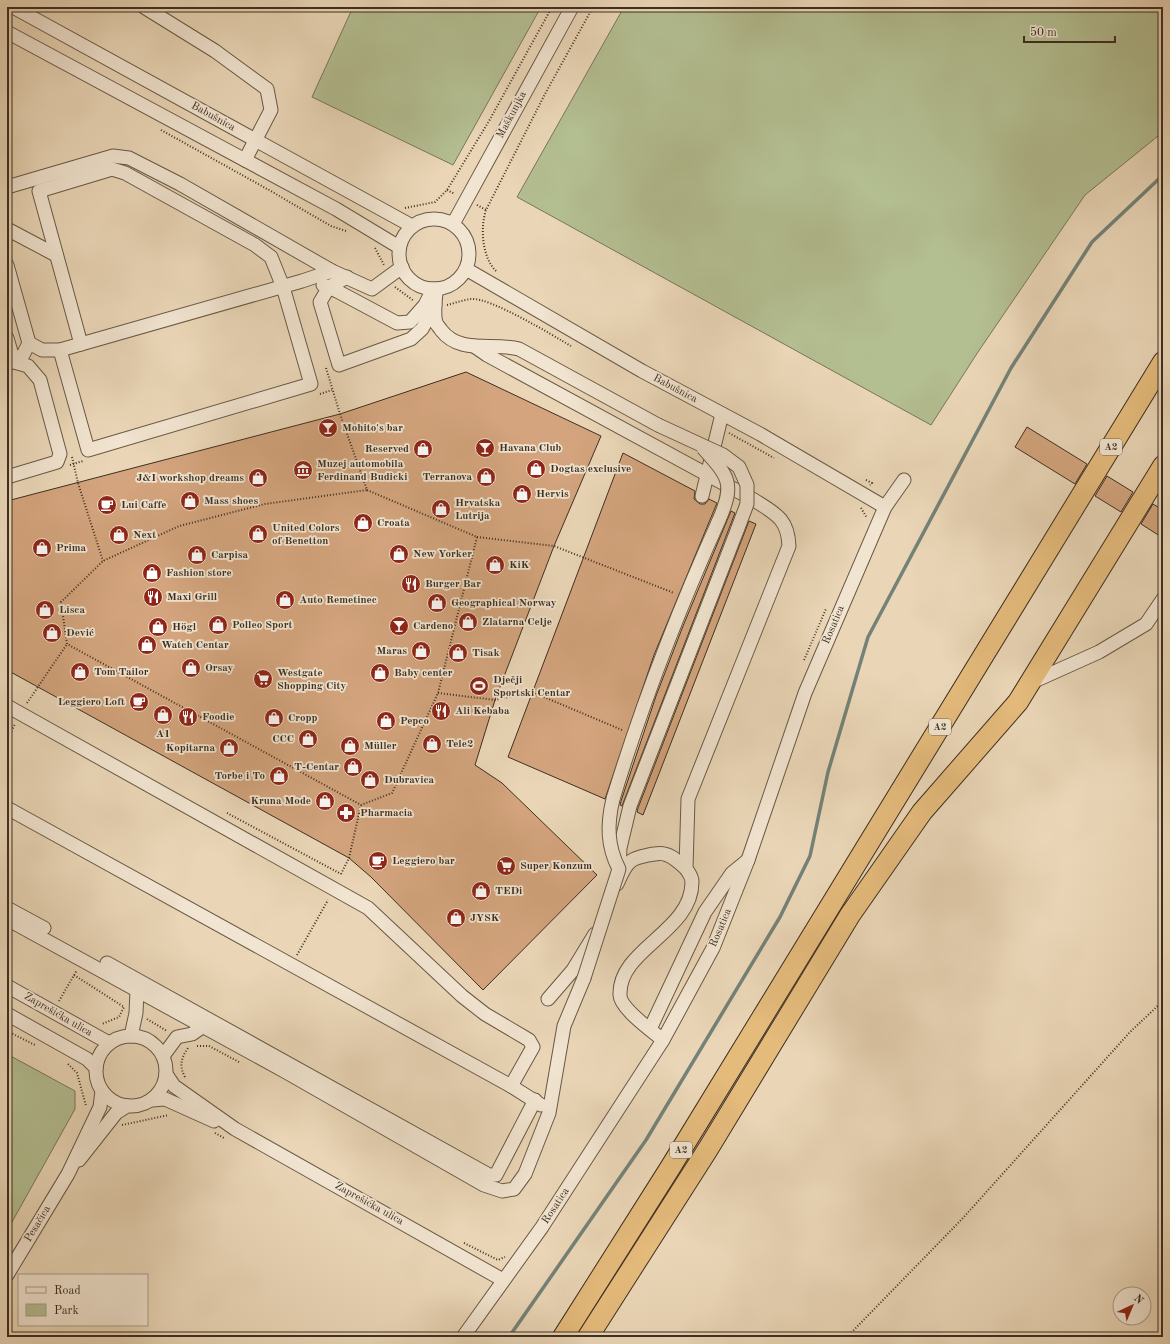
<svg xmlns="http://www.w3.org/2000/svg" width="1170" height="1344" font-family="'Old Standard TT',serif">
  <rect width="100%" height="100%" fill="#ead6b7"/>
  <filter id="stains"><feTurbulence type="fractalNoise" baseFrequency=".005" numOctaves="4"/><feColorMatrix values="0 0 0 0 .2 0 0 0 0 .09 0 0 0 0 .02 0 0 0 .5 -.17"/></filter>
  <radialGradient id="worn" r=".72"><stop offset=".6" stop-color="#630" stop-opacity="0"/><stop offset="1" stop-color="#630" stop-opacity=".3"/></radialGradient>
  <g fill="#b3be91" stroke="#787659">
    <polygon points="353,7 541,7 453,165 312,97"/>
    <polygon points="624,7 1163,7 1163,132 1085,195 978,352 931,425 517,197"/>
    <polygon points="7,1054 75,1091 75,1109 7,1231"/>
  </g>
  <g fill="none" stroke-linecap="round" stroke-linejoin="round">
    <polyline stroke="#748278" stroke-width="3.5" points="509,1337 646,1140 780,917 810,856 828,772 868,637 1011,368 1092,242 1163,175"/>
  </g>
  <g fill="#d3a47d" stroke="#3d2f21">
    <polygon points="466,372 601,436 554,546 495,700 475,765 502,783 597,875 483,990 371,877 349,858 7,670 7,501 340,414"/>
    <polygon points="1027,427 1087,464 1075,484 1015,447"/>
    <polygon points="623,453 695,491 694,499 700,504 705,504 709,499 717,503 654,655 605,799 508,757"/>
    <polygon points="1107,476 1133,492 1121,512 1095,496"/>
    <polygon points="1153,504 1163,510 1163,538 1141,524"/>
    <polygon points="731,511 735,513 622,806 620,805 621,801 656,696 683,626"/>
    <polygon points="749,521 756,524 643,815 637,812 638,808"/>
  </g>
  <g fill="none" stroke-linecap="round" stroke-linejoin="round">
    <g stroke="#685946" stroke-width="15">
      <g id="minor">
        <polyline points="13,7 412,226"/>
        <polyline points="144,7 215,51 267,89 271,110 245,160"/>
        <polyline points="7,32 336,209 399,247"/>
        <polyline points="7,187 113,156 129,158 180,184 332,271 372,289 402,267"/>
        <circle cx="434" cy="254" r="35"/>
        <polyline points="453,224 572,7"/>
        <polyline points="7,229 56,255"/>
        <polyline points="7,265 29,343 23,355 9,363"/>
        <polyline points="466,269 642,371 760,434 885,507"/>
        <polyline points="347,277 329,287 320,302 339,365 411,339 422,329 435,305"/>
        <polyline points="323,285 337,291 397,323 410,322 425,305 433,289"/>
        <path d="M 436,289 C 436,299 433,313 436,323 C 437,325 440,328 441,330 C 460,355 493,342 519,349 L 658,425"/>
        <polyline points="7,338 14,362 28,366 40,380 60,454 57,462 7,477"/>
        <polyline points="29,343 42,350 60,350 302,281 332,271"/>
        <path d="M 474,346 L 487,355 L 754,500 C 776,514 788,519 789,546 L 688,799 L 686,868"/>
        <polyline points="60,350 88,450 311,384 283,287 271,257 255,245 125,173 112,169 39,191 81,344"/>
        <polyline points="702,496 722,414"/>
        <polyline points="1030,683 1099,652 1146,624 1163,599"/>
        <polyline points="7,706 368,908 462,996 485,1014 529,1040 533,1047 511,1086"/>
        <path d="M 613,799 C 642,704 678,611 719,520"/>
        <polyline points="7,808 511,1086 541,1105"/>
        <polyline points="619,869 620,848 630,806 738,528"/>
        <path d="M 617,884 C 620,877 625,865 631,861 C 636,857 658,852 664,854 C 671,855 676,860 682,865 C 686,868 692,876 692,882 C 692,932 618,949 620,995 C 620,1008 653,1032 663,1040"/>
        <polyline points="7,908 44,928"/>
        <polyline points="7,919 286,1072 484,1185 502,1191 514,1189 525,1174 549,1113 564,1026 584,978"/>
        <polyline points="107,963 489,1175 496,1175 535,1100"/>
        <polyline points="7,986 109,1043"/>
        <polyline points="548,999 573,970 595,934"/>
        <polyline points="7,1014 87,1059 96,1068"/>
        <polyline points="650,1029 705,912 732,873 748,860"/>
        <circle cx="131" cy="1071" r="35"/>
        <polyline points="131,1036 136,1013 137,991"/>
        <polyline points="163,1056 177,1037 192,1034 202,1027"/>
        <polyline points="166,1074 174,1086 235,1129 503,1280"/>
        <polyline points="152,1100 165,1099 214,1121"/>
        <polyline points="79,1160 116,1113 127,1106"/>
        <polyline points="7,1275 68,1174 100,1107 102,1091"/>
        <polyline points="463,1337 542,1227 663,1040 713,948 748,860 805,693 885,507 904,480"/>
      </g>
    </g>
    <g stroke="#3d2f21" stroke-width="22">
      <g id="highway">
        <polyline points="563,1337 670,1168 1163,362"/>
        <polyline points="588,1337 708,1149 850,915 922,812 1018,702 1163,466"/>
      </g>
    </g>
    <g stroke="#3d2f21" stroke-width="2" stroke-dasharray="1 2" stroke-linecap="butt">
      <polyline points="161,130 269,190 331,226 346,231"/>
      <polyline points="447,190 455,194"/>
      <polyline points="477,205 486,210"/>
      <polyline points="405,208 435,202 447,190 489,121 552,7"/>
      <polyline points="375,248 384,265"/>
      <path d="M 496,271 C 482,257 480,228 486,210 L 545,94 L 593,7"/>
      <polyline points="395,287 414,301"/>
      <path d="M 447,305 C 455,303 463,300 471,299 C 490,297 552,335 571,346"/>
      <polyline points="326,368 340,414 367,490"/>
      <polyline points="320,394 332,390"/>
      <polyline points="729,433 774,458"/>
      <polyline points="72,457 78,483 103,561"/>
      <polyline points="70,465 83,461"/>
      <polyline points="866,480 872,483 870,485"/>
      <polygon points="367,490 477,537 438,693 392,793 361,805 67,644 61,602 103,561 179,526 265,504"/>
      <polyline points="861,508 867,518"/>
      <polyline points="477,537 554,546 674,593"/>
      <polyline points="804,660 826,609"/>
      <polyline points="438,693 495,700 532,692 622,730"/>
      <polyline points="27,703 67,644"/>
      <polyline points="7,739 15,724"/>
      <polyline points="227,813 341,874"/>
      <polyline points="341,874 349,858 361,805"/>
      <polyline points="297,955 328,900"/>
      <polyline points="74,975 124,1007 119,1017 102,1024"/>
      <polyline points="59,1001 77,970"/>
      <polyline points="147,1019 167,1031"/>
      <polyline points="7,1031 35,1045"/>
      <polyline points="197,1046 209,1046 239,1062"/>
      <polyline points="68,1064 77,1073 86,1106"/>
      <path d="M 185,1077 C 179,1066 181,1058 188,1048"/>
      <polyline points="122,1125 169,1115"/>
      <polyline points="215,1133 224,1138"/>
      <polyline points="464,1243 498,1260 505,1257"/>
      <polyline points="847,1337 963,1218 1130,1032 1163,1001"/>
    </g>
    <use href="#minor" stroke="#f1e4d0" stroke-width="13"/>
    <use href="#highway" stroke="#e5bb7c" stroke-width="20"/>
    <g stroke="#685946" stroke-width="15" stroke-linecap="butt">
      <g id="minor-bridge">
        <polyline points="658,425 723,455 739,467 747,485 747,504 738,528"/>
        <path d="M 703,448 C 729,477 735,483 719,520"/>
        <path d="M 584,978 L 619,869 C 607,846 607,824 613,799"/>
      </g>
    </g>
    <use href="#minor-bridge" stroke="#f1e4d0" stroke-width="13"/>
  </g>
  <defs>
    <g id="bar-disc" transform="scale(1)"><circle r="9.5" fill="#8f2418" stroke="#f1e4d0"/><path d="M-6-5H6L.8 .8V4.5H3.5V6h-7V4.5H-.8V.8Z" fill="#fff"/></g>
    <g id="shop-disc" transform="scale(1)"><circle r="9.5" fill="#8f2418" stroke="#f1e4d0"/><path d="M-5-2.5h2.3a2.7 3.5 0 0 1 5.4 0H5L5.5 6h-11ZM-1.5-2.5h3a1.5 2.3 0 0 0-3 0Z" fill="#fff"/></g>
    <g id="museum-disc" transform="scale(1)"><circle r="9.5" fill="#8f2418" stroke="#f1e4d0"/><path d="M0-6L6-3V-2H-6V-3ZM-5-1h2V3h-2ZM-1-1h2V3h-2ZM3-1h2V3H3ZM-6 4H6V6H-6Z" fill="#fff"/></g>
    <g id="cafe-disc" transform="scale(1)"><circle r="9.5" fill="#8f2418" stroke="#f1e4d0"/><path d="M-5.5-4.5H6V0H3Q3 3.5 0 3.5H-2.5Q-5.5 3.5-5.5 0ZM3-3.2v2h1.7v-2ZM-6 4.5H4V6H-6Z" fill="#fff"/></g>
    <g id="restaurant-disc" transform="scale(1)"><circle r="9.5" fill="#8f2418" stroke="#f1e4d0"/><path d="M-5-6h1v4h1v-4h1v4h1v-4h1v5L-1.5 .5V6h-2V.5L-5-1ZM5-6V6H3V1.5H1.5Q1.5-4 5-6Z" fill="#fff"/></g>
    <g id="supermarket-disc" transform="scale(1)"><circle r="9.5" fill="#8f2418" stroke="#f1e4d0"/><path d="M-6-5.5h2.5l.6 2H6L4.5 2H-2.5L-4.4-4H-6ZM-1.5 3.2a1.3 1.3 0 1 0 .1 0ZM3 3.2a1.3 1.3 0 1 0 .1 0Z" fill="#fff"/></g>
    <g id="stadium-disc" transform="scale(1)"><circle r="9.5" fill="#8f2418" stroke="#f1e4d0"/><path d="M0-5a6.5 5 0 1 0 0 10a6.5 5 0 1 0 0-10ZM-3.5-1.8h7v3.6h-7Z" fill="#fff"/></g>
    <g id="pharmacy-disc" transform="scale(1)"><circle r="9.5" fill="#8f2418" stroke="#f1e4d0"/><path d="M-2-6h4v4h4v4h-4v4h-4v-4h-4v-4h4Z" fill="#fff"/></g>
  </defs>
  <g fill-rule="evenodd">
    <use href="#bar-disc" x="328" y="428"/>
    <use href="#bar-disc" x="485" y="448"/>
    <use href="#shop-disc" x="423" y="449"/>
    <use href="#shop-disc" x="536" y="469"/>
    <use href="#museum-disc" x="303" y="470"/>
    <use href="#shop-disc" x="486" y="477"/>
    <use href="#shop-disc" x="258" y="478"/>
    <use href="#shop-disc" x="522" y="494"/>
    <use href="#shop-disc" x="190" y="501"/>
    <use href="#cafe-disc" x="107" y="505"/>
    <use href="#shop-disc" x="441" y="509"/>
    <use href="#shop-disc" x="363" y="523"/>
    <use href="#shop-disc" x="258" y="534"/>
    <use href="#shop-disc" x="119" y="535"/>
    <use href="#shop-disc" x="42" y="548"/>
    <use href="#shop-disc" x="399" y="554"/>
    <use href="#shop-disc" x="197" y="555"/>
    <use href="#shop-disc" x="495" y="565"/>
    <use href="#shop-disc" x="152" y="573"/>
    <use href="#restaurant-disc" x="411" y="584"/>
    <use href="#restaurant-disc" x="153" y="597"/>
    <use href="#shop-disc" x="285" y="600"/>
    <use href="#shop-disc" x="437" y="603"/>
    <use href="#shop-disc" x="45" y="610"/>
    <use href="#shop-disc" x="468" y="622"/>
    <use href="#shop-disc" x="218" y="625"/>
    <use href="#bar-disc" x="399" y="626"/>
    <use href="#shop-disc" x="158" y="627"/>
    <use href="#shop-disc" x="52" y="633"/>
    <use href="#shop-disc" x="147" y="645"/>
    <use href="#shop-disc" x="421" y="651"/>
    <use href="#shop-disc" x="458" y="653"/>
    <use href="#shop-disc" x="191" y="668"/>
    <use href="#shop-disc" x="80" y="672"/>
    <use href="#shop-disc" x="380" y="673"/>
    <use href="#supermarket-disc" x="263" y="679"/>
    <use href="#stadium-disc" x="479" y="686"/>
    <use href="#cafe-disc" x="139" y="702"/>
    <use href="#restaurant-disc" x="441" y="711"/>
    <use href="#shop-disc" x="163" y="715"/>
    <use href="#restaurant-disc" x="188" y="717"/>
    <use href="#shop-disc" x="274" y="718"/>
    <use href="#shop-disc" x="386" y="721"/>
    <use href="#shop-disc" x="308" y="739"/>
    <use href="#shop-disc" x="432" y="744"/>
    <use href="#shop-disc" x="350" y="746"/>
    <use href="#shop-disc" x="229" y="748"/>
    <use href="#shop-disc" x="353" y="767"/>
    <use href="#shop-disc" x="279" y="776"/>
    <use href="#shop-disc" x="370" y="780"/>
    <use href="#shop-disc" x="325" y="801"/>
    <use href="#pharmacy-disc" x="346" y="813"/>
    <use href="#cafe-disc" x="378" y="861"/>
    <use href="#supermarket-disc" x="506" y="866"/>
    <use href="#shop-disc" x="481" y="891"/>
    <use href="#shop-disc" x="456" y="918"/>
  </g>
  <g text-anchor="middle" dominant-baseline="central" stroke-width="3.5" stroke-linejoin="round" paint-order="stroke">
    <g fill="#f1e4d0" stroke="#736556" stroke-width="1">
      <rect x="1100" y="439" width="22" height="16" rx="3"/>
      <rect x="929" y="719" width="22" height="16" rx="3"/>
      <rect x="670" y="1142" width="22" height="16" rx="3"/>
    </g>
    <g font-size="10" font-weight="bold" fill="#3d2f21">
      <text x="1111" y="447">A2</text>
      <text x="940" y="727">A2</text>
      <text x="681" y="1150">A2</text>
    </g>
    <g font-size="11" fill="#3d2f21" stroke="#f1e4d0">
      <text transform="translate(512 115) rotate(-62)">Maškunjka</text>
      <text transform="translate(213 117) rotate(29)">Babušnica</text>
      <text transform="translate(675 389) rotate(28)">Babušnica</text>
      <text transform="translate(834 625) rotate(-67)">Rosatica</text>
      <text transform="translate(721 928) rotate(-67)">Rosatica</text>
      <text transform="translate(58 1015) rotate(30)">Zaprešićka ulica</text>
      <text transform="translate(369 1204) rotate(29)">Zaprešićka ulica</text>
      <text transform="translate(556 1206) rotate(-57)">Rosatica</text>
      <text transform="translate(38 1224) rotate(-59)">Pesačica</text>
    </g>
    <g font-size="11" font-weight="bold" fill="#3d2f21" stroke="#f1e4d0" text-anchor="start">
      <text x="342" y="428">Mohito's bar</text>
      <text x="499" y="448">Havana Club</text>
      <text x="409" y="449" text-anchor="end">Reserved</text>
      <text x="317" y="464">Muzej automobila<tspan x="317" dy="13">Ferdinand Budicki</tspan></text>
      <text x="550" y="469">Dogtas exclusive</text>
      <text x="472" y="477" text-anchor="end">Terranova</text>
      <text x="244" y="478" text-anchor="end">J&amp;I workshop dreams</text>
      <text x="536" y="494">Hervis</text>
      <text x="204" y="501">Mass shoes</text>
      <text x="455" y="503">Hrvatska<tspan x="455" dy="13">Lutrija</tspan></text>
      <text x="121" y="505">Lui Caffe</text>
      <text x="377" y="523">Croata</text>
      <text x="272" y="528">United Colors<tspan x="272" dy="13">of Benetton</tspan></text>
      <text x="133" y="535">Next</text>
      <text x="56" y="548">Prima</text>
      <text x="413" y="554">New Yorker</text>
      <text x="211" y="555">Carpisa</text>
      <text x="509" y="565">KiK</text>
      <text x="166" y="573">Fashion store</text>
      <text x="425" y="584">Burger Bar</text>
      <text x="167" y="597">Maxi Grill</text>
      <text x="299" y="600">Auto Remetinec</text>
      <text x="451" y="603">Geographical Norway</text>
      <text x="59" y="610">Lisca</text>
      <text x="482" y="622">Zlatarna Celje</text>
      <text x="232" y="625">Polleo Sport</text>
      <text x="413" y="626">Cardeno</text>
      <text x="172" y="627">Högl</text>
      <text x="66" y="633">Dević</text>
      <text x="161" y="645">Watch Centar</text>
      <text x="407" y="651" text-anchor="end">Maras</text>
      <text x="472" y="653">Tisak</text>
      <text x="205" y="668">Orsay</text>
      <text x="94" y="672">Tom Tailor</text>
      <text x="277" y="673">Westgate<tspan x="277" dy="13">Shopping City</tspan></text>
      <text x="394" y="673">Baby center</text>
      <text x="493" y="680">Dječji<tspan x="493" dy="13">Sportski Centar</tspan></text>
      <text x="125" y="702" text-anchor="end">Leggiero Loft</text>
      <text x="455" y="711">Ali Kebaba</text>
      <text x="202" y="717">Foodie</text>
      <text x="288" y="718">Cropp</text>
      <text x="400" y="721">Pepco</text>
      <text x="163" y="734" text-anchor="middle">A1</text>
      <text x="294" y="739" text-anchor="end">CCC</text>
      <text x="446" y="744">Tele2</text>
      <text x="364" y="746">Müller</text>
      <text x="215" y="748" text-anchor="end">Kopitarna</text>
      <text x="339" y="767" text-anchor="end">T-Centar</text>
      <text x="265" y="776" text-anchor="end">Torbe i To</text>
      <text x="384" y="780">Dubravica</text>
      <text x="311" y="801" text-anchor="end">Kruna Mode</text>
      <text x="360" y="813">Pharmacia</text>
      <text x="392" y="861">Leggiero bar</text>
      <text x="520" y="866">Super Konzum</text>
      <text x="495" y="891">TEDi</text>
      <text x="470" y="918">JYSK</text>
    </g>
  </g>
  <rect width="1170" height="1344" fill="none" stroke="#ead6b7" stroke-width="24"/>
  <rect x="8" y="8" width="1154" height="1328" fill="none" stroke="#3d2f21" stroke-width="2"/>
  <rect x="12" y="12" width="1146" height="1320" fill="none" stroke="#3d2f21"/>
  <rect x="18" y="1274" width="130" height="52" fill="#f1e4d0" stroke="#a99c8a"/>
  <rect x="26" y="1287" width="20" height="6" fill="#f1e4d0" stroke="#a99c8a"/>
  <text x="54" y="1294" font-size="12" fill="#3d2f21">Road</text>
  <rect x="26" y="1304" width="20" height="12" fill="#b3be91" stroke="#a99c8a"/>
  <text x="54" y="1314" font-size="12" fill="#3d2f21">Park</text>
  <g transform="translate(1132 1306) rotate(44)"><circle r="19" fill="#f1e4d0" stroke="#a99c8a"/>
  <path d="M0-3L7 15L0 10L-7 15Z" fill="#8f2418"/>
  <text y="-6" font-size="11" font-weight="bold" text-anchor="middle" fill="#3d2f21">N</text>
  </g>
  <path d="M1024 36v6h91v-6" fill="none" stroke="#3d2f21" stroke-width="2"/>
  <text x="1030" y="36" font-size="12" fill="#3d2f21" stroke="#f1e4d0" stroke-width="3" paint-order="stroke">50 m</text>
  <rect width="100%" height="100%" filter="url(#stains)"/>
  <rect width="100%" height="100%" fill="url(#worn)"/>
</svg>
